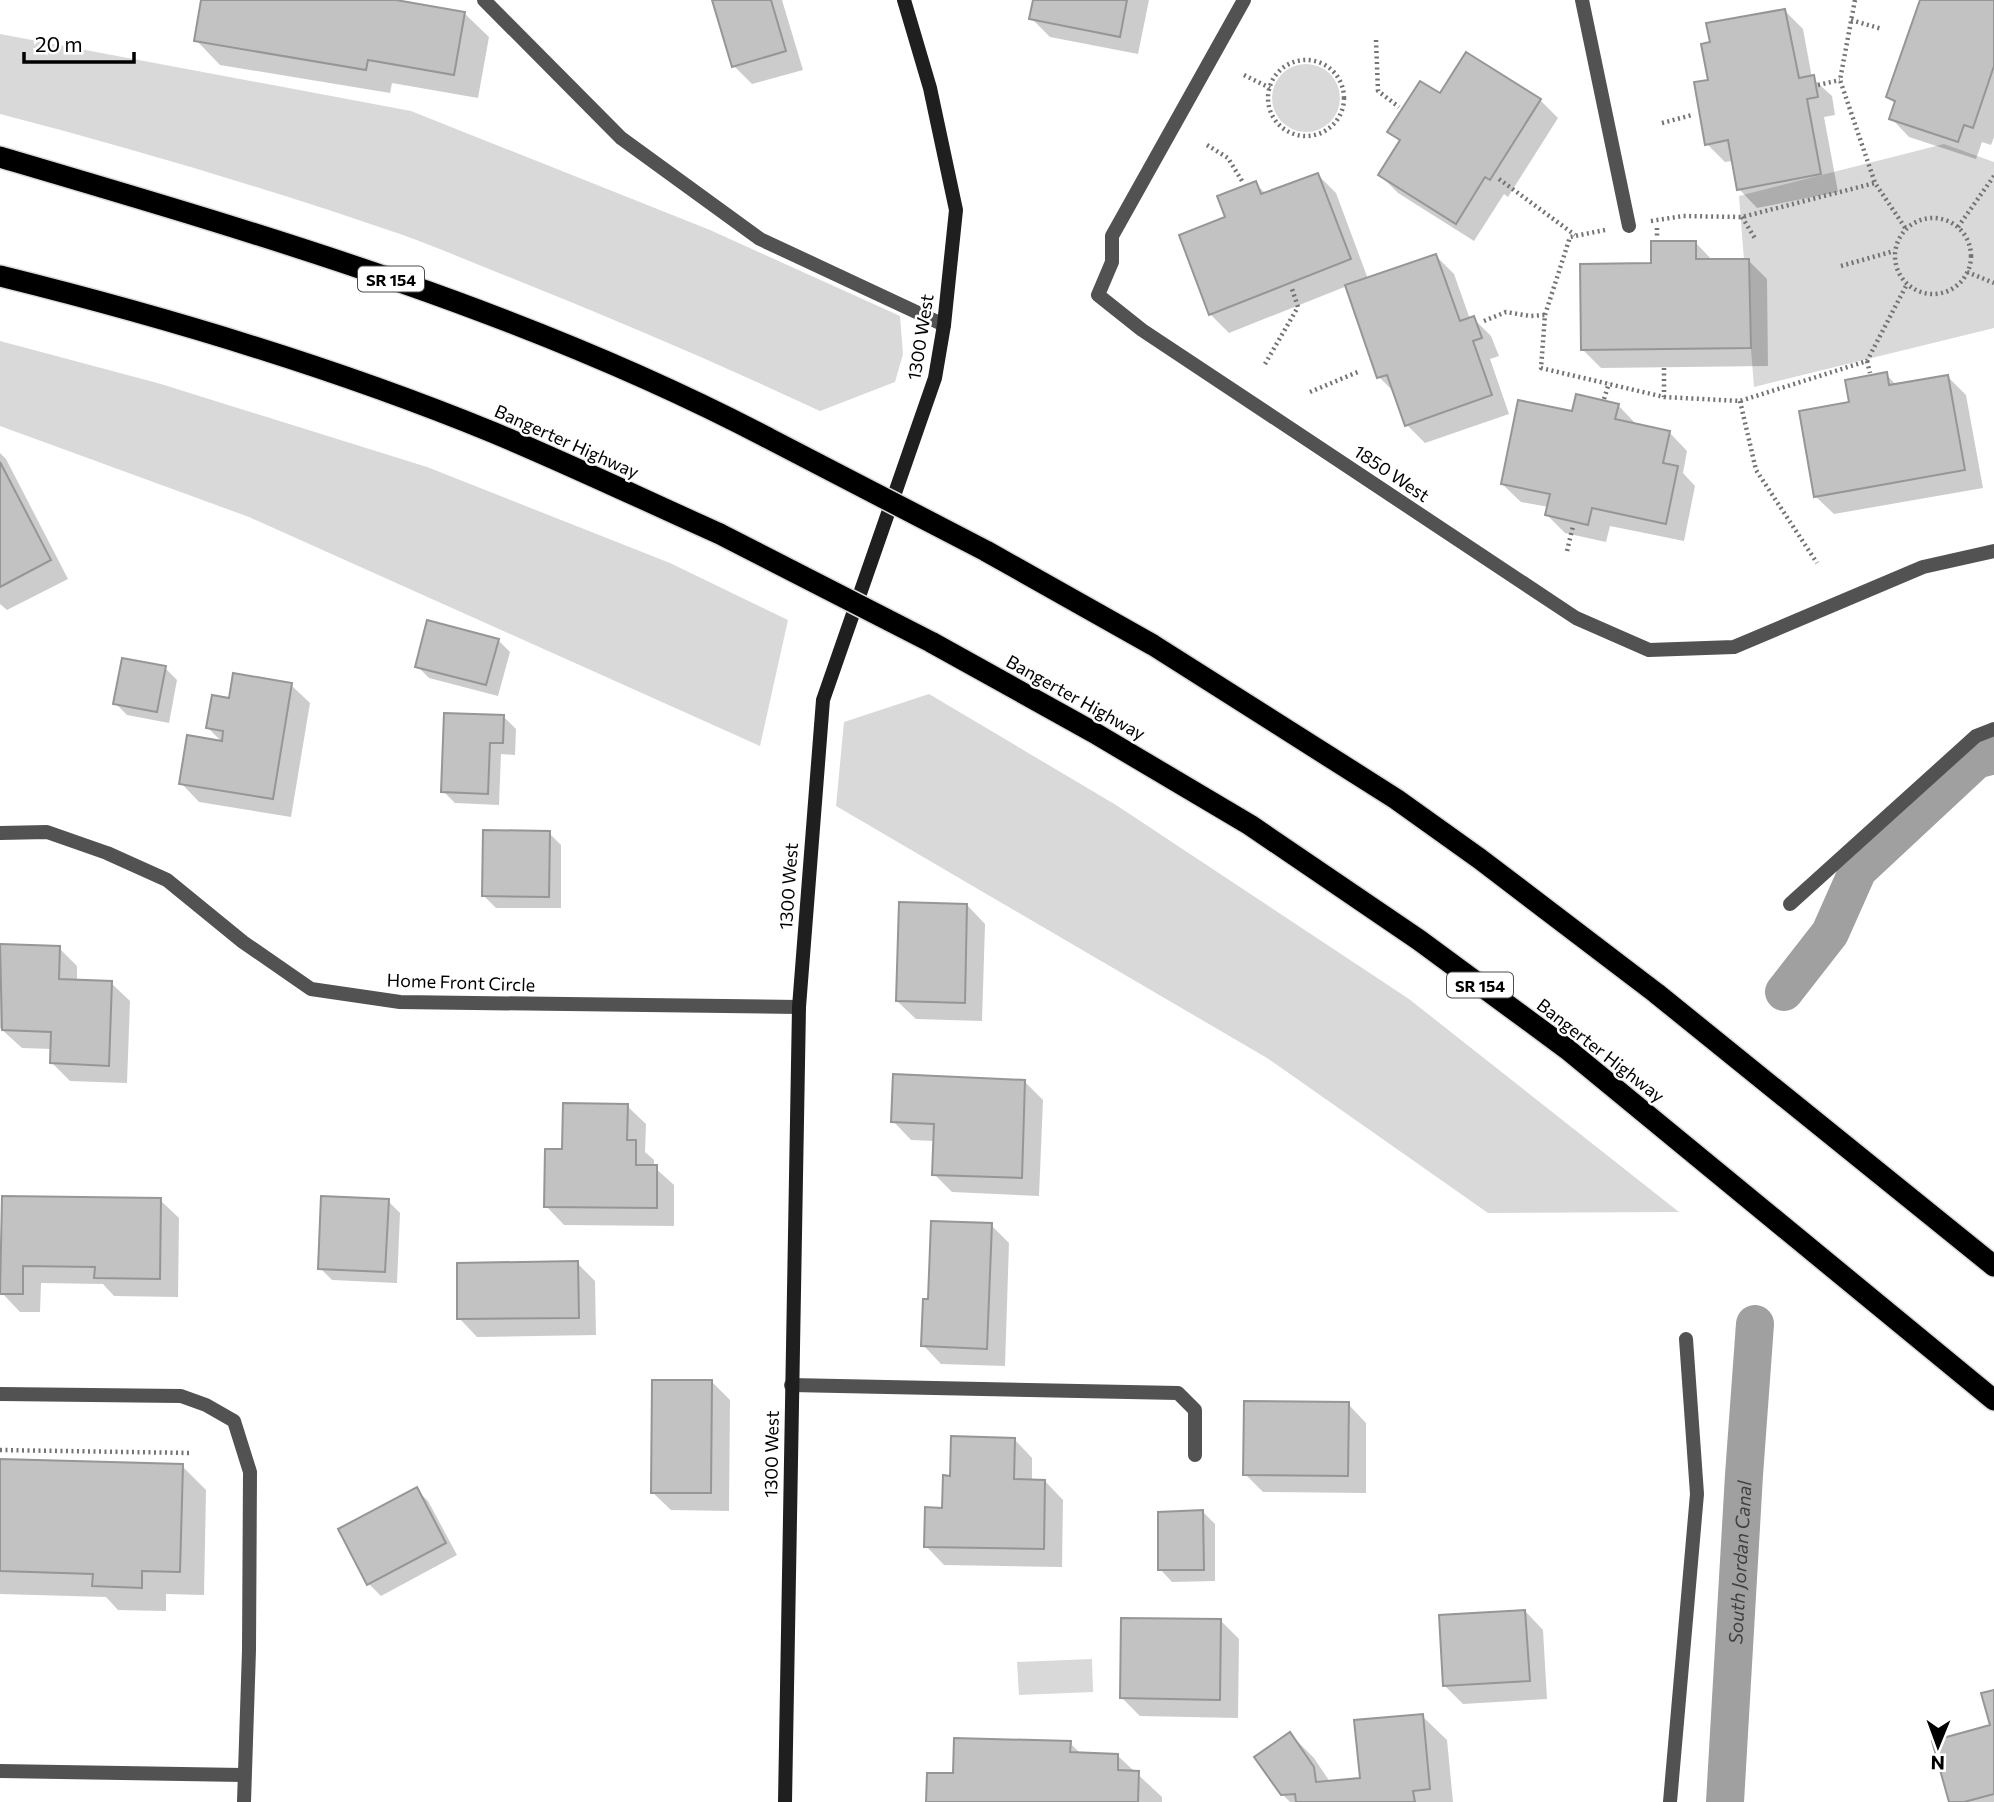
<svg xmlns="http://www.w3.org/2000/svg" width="1994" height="1802" font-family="Commissioner,sans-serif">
  <rect width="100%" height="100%" fill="#fff"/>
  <g fill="#d9d9d9">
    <path d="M 0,34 L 411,111 L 710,230 L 900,316 L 903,354 L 895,382 L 820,411 C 719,364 617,320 514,279 C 476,264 439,248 400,234 C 269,189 135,149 0,114 Z"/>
    <circle cx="1306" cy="98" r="34"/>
    <polygon points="1944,144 1994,162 1994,328 1754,387 1739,196"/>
    <polygon points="0,341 161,384 427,467 670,563 788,620 760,746 249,517 0,426"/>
    <polygon points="929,694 1116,805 1409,999 1679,1212 1488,1213 1267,1058 836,806 844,722"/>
    <polygon points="1092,1659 1093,1692 1019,1695 1017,1662"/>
  </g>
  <g fill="#0003">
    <polygon points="203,0 397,0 400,2 464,13 489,37 478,98 392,83 390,93 220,65 196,40"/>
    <polygon points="714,0 782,0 803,70 752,84 734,66"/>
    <polygon points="1035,0 1149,0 1138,54 1050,37 1031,18"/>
    <polygon points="1921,0 1994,0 1994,137 1991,145 1982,142 1976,159 1909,137 1891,118 1896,104 1888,97"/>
    <polygon points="1785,11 1803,29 1812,78 1832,96 1835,115 1824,117 1838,192 1757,208 1739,189 1733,161 1725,162 1707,144 1710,81"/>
    <polygon points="1440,96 1540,100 1558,118 1508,197 1504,194 1474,241 1398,193 1380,175 1401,143 1390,132"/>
    <polygon points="1318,175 1336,193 1368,279 1436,256 1454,274 1470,319 1473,318 1491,336 1499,356 1490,359 1509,414 1425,443 1407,425 1396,394 1379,377 1347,286 1229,333 1210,314 1228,218 1255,183 1266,194"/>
    <polygon points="1695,242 1713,261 1749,261 1767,279 1768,366 1601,368 1583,350 1653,264"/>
    <polygon points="1886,374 1897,386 1948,377 1966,395 1983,488 1834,514 1815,496 1851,404"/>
    <polygon points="1618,405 1636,424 1669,432 1687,451 1683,473 1695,486 1684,541 1610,526 1606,542 1565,533 1547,515 1549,507 1521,502 1502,484 1574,413"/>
    <polygon points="0,453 6,459 68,579 7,610 0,604"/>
    <polygon points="498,640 510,652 498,696 429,678 417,666"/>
    <polygon points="165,668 177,680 169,723 127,715 115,703"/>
    <polygon points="291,685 310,703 291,817 199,802 181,783 224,744 208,728 230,700"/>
    <polygon points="504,717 516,729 515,755 501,754 499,805 455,803 443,791"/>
    <polygon points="549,833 561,845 561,908 496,908 484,896"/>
    <polygon points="967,905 985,924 982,1021 916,1019 897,1001"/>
    <polygon points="0,946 59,948 77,966 77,982 111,983 130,1001 127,1083 70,1081 52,1063 52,1049 22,1048 0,1028"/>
    <polygon points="1025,1082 1043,1100 1039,1196 952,1192 934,1174 935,1141 911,1140 893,1121"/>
    <polygon points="627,1106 646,1124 645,1152 654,1160 654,1167 674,1185 674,1226 564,1225 546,1206 564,1151"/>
    <polygon points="3,1198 160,1200 179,1218 178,1297 114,1296 103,1284 41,1283 40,1312 20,1312 2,1293"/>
    <polygon points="388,1201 400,1213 397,1283 332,1280 320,1268"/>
    <polygon points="991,1225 1009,1243 1005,1366 941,1364 923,1345 930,1301"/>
    <polygon points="577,1263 595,1281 596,1335 477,1337 459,1318"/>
    <polygon points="712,1382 730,1400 729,1511 671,1510 652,1492"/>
    <polygon points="1348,1404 1366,1423 1366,1493 1263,1492 1245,1474"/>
    <polygon points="1014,1439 1032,1458 1032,1481 1045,1481 1063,1500 1062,1567 944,1565 926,1546 944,1510 952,1477"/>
    <polygon points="0,1461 182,1466 206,1490 204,1595 166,1594 166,1611 118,1610 106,1597 0,1594"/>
    <polygon points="416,1489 428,1501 457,1555 381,1596 369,1584 340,1530"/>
    <polygon points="1203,1512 1215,1524 1215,1581 1172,1582 1160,1569"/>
    <polygon points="1525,1611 1543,1630 1547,1699 1463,1704 1445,1686"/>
    <polygon points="1221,1621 1239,1639 1238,1718 1140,1716 1122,1698"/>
    <polygon points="1994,1692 1994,1802 1951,1802 1992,1726"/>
    <polygon points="1422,1716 1447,1740 1453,1802 1290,1802 1282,1794 1290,1734 1314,1758 1330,1782 1362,1779"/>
    <polygon points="1070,1743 1082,1755 1118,1756 1162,1797 1162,1802 928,1802"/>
  </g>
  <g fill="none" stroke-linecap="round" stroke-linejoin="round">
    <g stroke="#a0a0a0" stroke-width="38">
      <polyline points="1784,992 1830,933 1858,870 1976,760 1994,755"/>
      <path id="s1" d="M 1725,1802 L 1744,1475 L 1755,1324"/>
    </g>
  </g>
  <g fill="#c2c2c2" stroke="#969696" stroke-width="2">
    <polygon points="201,0 396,0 465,12 454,75 368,60 366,70 194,41"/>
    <polygon points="712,0 771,0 786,51 732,67"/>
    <polygon points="1033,0 1127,0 1120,37 1029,19"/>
    <polygon points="1920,0 1994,0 1994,66 1973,128 1964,125 1958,142 1889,119 1895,101 1886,97"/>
    <polygon points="1785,9 1799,78 1814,75 1818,97 1807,99 1821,174 1737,190 1728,140 1705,145 1694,82 1708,80 1701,44 1710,42 1706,23"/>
    <polygon points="1466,52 1541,99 1490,180 1485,177 1456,224 1378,175 1400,140 1387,132 1420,81 1440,93"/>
    <polygon points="1318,173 1351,259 1209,315 1179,235 1225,217 1217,196 1256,181 1261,194"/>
    <polygon points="1651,241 1696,241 1696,259 1749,259 1751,348 1581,350 1580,264 1651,263"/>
    <polygon points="1436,254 1460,321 1474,316 1482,338 1473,341 1492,395 1405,426 1387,375 1377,378 1345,285"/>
    <polygon points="1887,372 1889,385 1948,375 1965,470 1814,497 1799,411 1849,402 1845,380"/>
    <polygon points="1576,394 1619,404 1615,419 1670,431 1663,463 1678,466 1666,524 1592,508 1588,525 1545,515 1550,494 1501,484 1518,400 1572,411"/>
    <polygon points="0,462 51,560 0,587"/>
    <polygon points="427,620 499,639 486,685 415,667"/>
    <polygon points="122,658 166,666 157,712 113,704"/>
    <polygon points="233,673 292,683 273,799 179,784 187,735 222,741 223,731 206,728 212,695 229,698"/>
    <polygon points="444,713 504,715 503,743 490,743 488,794 441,792"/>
    <polygon points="483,830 550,831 549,897 482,896"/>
    <polygon points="899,902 967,904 965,1003 896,1001"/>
    <polygon points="0,944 60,946 59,979 112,981 109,1066 50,1063 51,1032 2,1030"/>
    <polygon points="893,1074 1025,1080 1022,1178 932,1175 934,1124 891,1122"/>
    <polygon points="563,1103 628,1104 627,1140 636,1140 636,1165 657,1165 657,1208 544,1207 545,1149 562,1149"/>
    <polygon points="2,1196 161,1198 160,1279 94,1278 95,1267 23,1266 23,1294 0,1294"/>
    <polygon points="321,1196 389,1199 385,1272 318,1269"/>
    <polygon points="931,1221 992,1223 987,1349 921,1346 923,1299 928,1299"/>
    <polygon points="578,1261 579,1318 457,1319 457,1263"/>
    <polygon points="652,1380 712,1380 711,1493 651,1493"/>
    <polygon points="1244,1401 1349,1402 1348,1476 1243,1475"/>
    <polygon points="951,1436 1015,1438 1014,1479 1045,1480 1044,1549 924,1547 925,1507 942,1508 943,1475 950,1476"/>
    <polygon points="0,1459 183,1464 180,1572 142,1571 142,1588 92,1586 93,1574 0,1571"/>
    <polygon points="417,1487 446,1543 367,1585 338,1529"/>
    <polygon points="1203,1510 1204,1570 1158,1570 1158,1512"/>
    <polygon points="1525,1610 1530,1681 1443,1686 1439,1615"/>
    <polygon points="1121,1618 1221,1619 1220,1700 1120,1698"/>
    <polygon points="1994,1690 1994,1794 1964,1802 1949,1802 1932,1741 1990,1725 1981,1693"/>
    <polygon points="1423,1714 1430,1789 1413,1791 1415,1802 1296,1802 1295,1794 1281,1795 1254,1757 1290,1732 1314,1767 1316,1782 1360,1778 1354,1720"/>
    <polygon points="954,1738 1071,1741 1070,1752 1118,1754 1118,1770 1139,1771 1138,1802 926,1802 927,1773 953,1773"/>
  </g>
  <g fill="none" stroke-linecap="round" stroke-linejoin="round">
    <g stroke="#dbdbdb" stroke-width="24">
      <g id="highway">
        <path d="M 0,157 C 261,234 526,311 768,438"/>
        <path d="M 0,276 C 166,317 333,367 492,432 C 569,464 644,500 720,534"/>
        <polyline points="986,551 1153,645 1396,799 1480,859 1656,993 1994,1266"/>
        <polyline points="931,642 1093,732 1250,825 1419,940 1567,1049 1994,1400"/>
      </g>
    </g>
    <g stroke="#747474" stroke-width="4.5" stroke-dasharray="2 3.5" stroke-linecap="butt">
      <polyline points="1855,0 1840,80 1875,183 1906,229"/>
      <polyline points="1851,20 1882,29"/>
      <polyline points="1376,40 1378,91 1399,107"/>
      <circle cx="1306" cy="98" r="38"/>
      <polyline points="1244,75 1270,88"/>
      <polyline points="1818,85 1840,80"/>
      <polyline points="1662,123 1692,115"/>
      <polyline points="1207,145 1228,158 1242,181"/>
      <polyline points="1499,179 1575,235"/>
      <polyline points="1742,217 1756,240"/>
      <circle cx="1933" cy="256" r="38"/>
      <polyline points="1651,221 1683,216 1742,217 1875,183"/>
      <polyline points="1958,227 1994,176"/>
      <polyline points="1657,228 1657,238"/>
      <polyline points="1605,230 1570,237 1545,315 1541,368 1664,397 1740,401 1867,361 1907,284"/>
      <polyline points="1841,266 1894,251"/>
      <polyline points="1967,272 1994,283"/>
      <polyline points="1484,321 1506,312 1530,316 1545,315"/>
      <polyline points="1867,361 1870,373"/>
      <polyline points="1265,364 1298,307 1291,286"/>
      <polyline points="1664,368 1664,397"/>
      <polyline points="1310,392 1360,371"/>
      <polyline points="1604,399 1609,383"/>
      <polyline points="1740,401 1756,470 1817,563"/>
      <polyline points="1567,551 1573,526"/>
      <polyline points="0,1450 191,1453"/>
    </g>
    <g stroke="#525252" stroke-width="14">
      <polyline points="484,0 621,138 760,239 944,325"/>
      <polyline points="1790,904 1976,736 1994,729"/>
      <polyline points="791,1385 1178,1393 1195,1410 1195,1455"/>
      <polyline points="0,1394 181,1396 206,1405 234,1421 250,1472 249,1650 244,1802"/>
      <polyline points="0,1771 243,1775"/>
      <polyline points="1670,1802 1697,1494 1686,1339"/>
    </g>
    <g stroke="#525252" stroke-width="14">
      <polyline points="1244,0 1112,236 1112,262 1098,295 1142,330 1576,618 1649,650 1734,647 1923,567 1994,551"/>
      <polyline points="1582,0 1629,226"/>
      <polyline points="0,833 47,832 107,853 167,880 243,942 311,989 400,1002 799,1007"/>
    </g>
    <polyline stroke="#1f1f1f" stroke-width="14" points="785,1802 799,1007 823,700 935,378 944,325 956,210 930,88 904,0"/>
    <use href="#highway" stroke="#000" stroke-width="21"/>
    <g stroke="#dbdbdb" stroke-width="24" stroke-linecap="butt">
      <g id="highway-bridge">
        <polyline points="768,438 986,551"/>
        <polyline points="720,534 931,642"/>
      </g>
    </g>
    <use href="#highway-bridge" stroke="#000" stroke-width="21"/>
  </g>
  <g text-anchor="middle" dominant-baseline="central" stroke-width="5" stroke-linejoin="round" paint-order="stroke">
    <g fill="#fff" stroke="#4c4c4c" stroke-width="2">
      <rect x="358" y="266.5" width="66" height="25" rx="5"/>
      <rect x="1447" y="972.5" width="66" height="25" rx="5"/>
    </g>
    <g font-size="16" font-weight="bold" fill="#000">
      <text x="391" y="279">SR 154</text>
      <text x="1480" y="985">SR 154</text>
    </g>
    <g font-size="18" fill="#000" stroke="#fff">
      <text transform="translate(920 337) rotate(-81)">1300 West</text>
      <text transform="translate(567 441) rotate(24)">Bangerter Highway</text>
      <text transform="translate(1392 473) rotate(34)">1850 West</text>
      <text transform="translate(1076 697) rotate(29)">Bangerter Highway</text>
      <text transform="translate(788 886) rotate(-86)">1300 West</text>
      <text transform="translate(461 982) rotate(2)">Home Front Circle</text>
      <text transform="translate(1601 1050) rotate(38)">Bangerter Highway</text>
      <text transform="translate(771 1454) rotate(-89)">1300 West</text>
    </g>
    <g font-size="19" font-style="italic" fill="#414141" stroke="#fff">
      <text stroke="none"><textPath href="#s1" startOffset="240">South Jordan Canal</textPath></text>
    </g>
  </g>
  <g transform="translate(1938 1746) rotate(181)" stroke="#ffffff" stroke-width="5" paint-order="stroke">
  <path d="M0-5L12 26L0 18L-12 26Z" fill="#000000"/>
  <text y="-10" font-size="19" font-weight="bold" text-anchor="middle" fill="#000000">N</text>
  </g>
  <path d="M24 52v10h110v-10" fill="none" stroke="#000000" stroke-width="3.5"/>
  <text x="35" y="52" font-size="21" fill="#000000" stroke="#ffffff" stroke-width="5" paint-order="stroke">20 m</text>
</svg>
